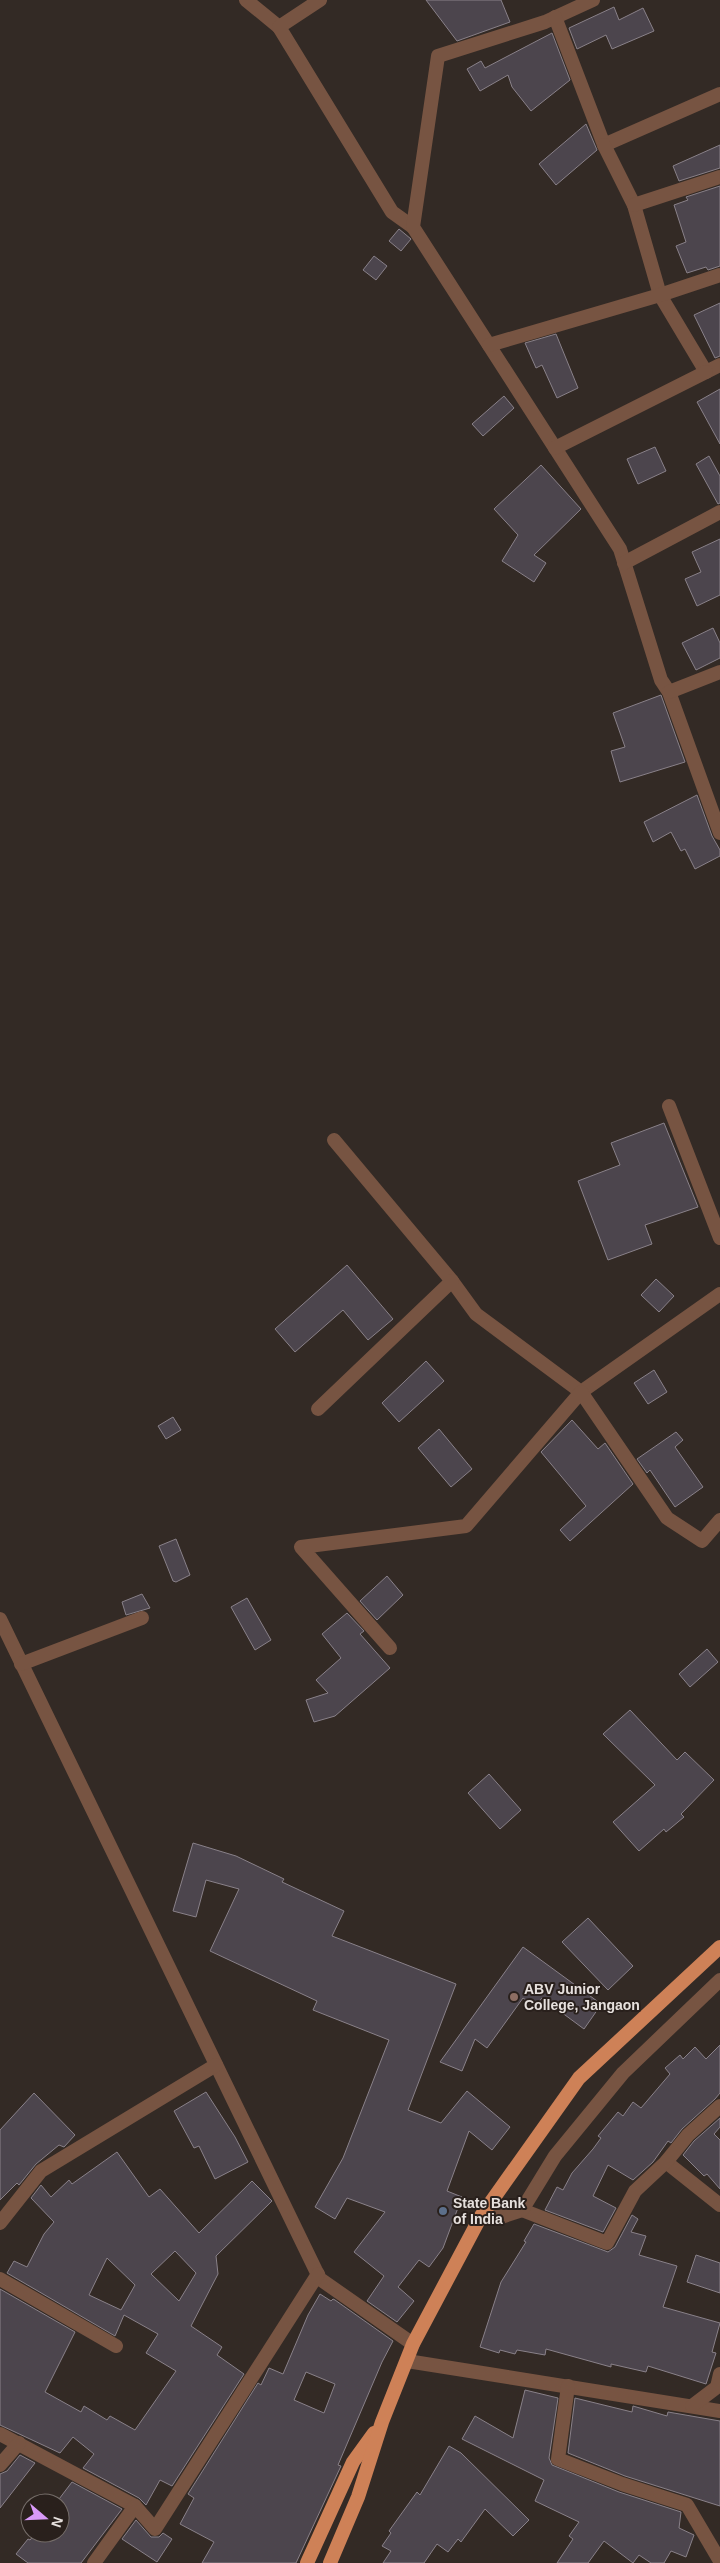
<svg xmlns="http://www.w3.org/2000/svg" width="720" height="2563" font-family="Helvetica,sans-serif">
  <rect width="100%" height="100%" fill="#332a25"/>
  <g fill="#4c454d" stroke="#898189" fill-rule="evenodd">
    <polygon points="426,0 501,0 510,22 457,41"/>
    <polygon points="614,7 619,20 643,8 654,31 612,49 606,35 577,49 569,28"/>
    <polygon points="552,33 570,80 531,111 512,87 508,75 480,91 467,69 481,61 485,68"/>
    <polygon points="586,124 597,150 556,185 539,164"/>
    <polygon points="720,145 720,168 679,181 673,166"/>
    <polygon points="720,186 720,266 708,270 706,267 687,273 676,246 686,242 674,205 688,200 686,197"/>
    <polygon points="399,229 411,239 401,251 389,241"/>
    <polygon points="374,256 387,266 376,280 363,270"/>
    <polygon points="720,303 720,356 715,358 694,315"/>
    <polygon points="556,334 578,388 557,398 542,365 536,368 525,343"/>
    <polygon points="720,389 720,444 697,402"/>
    <polygon points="504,396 514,408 483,436 472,424"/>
    <polygon points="655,447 666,471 638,484 627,459"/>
    <polygon points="709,456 720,476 720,503 718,504 696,464"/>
    <polygon points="541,465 581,509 534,555 546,563 534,582 502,561 518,535 494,509"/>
    <polygon points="720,539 720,595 697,606 685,579 701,572 692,552"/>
    <polygon points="713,628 720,643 720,658 696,670 682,643"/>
    <polygon points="661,695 685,762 620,782 611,751 625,747 613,713"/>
    <polygon points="697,795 712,836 720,850 720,856 695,869 685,849 681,851 671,832 653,842 644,822"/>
    <polygon points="664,1123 698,1207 645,1225 652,1244 608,1260 578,1181 620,1165 611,1143"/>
    <polygon points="347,1265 393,1319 368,1340 343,1310 295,1352 275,1329"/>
    <polygon points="656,1279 674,1296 659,1312 641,1295"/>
    <polygon points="426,1361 444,1381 399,1422 382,1403"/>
    <polygon points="654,1370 667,1392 648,1404 634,1383"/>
    <polygon points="173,1417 181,1430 166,1439 158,1426"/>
    <polygon points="572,1420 598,1449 605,1443 633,1484 570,1541 560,1530 586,1506 541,1452"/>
    <polygon points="439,1429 472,1469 451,1487 418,1448"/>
    <polygon points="676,1432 683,1440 675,1447 703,1487 675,1507 650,1470 647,1473 637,1459"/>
    <polygon points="176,1539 190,1575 176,1582 173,1581 159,1546"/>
    <polygon points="387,1576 403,1595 377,1620 360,1601"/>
    <polygon points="142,1594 150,1608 126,1615 122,1602"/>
    <polygon points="247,1598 271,1640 255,1650 231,1607"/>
    <polygon points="347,1613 364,1631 360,1634 390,1668 335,1716 314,1722 306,1700 328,1693 316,1680 341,1658 322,1634"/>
    <polygon points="707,1649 718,1662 690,1687 679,1674"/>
    <polygon points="630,1710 677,1760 685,1752 714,1780 681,1814 684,1817 666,1832 664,1829 639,1851 613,1822 655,1785 603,1734"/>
    <polygon points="489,1774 521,1810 500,1829 468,1793"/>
    <polygon points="193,1843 236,1856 284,1879 282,1882 344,1911 332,1936 456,1984 408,2110 441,2123 467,2091 510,2127 492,2150 469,2131 447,2191 462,2197 443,2248 429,2267 419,2260 398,2287 414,2301 397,2322 367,2301 384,2276 354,2252 385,2212 347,2198 335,2219 315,2207 343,2158 389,2040 313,2010 317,2001 210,1951 239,1889 206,1880 196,1917 173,1911"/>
    <polygon points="588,1918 633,1966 608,1990 562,1942"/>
    <polygon points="523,1947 608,2009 598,2009 584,2029 542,1998 535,2006 523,1998 487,2048 475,2039 462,2071 440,2062"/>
    <polygon points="720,2045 720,2093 715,2099 682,2129 671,2143 668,2141 653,2162 633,2180 608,2165 593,2196 616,2208 603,2232 545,2210 557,2187 563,2190 572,2173 593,2149 601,2138 598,2136 618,2112 623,2116 633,2102 641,2108 670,2074 665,2068 680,2055 683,2059 695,2047 706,2059"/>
    <polygon points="206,2092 235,2137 248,2162 215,2179 199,2146 194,2148 174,2111"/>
    <polygon points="34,2093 75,2135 64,2147 59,2145 36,2164 19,2185 17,2183 0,2200 0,2130"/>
    <polygon points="720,2118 720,2127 714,2134 720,2140 720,2189 707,2174 704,2176 683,2155 694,2141"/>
    <path d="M 117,2152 L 149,2197 L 160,2189 L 199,2233 L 252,2181 L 272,2201 L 216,2256 L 218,2274 L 191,2326 L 222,2347 L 217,2355 L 244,2374 L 172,2486 L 160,2480 L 146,2505 L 139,2498 L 83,2468 L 94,2454 L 73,2437 L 60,2453 L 0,2425 L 0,2289 L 75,2332 L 45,2392 L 81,2412 L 84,2406 L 107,2420 L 110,2416 L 135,2430 L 176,2371 L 146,2353 L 158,2334 L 124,2315 L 115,2336 L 7,2273 L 14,2261 L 27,2267 L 44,2234 L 54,2222 L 31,2198 L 41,2185 L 51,2197 L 69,2180 L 72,2184 ZM 175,2251 L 196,2273 L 179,2301 L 151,2274 ZM 107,2258 L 135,2285 L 121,2310 L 89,2295 Z"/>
    <polygon points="632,2215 638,2219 631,2232 646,2236 639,2255 677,2266 663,2307 720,2323 712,2352 716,2353 706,2384 648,2366 646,2372 611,2364 611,2367 546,2349 545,2355 517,2350 515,2354 500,2350 499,2353 480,2347 501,2282 526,2242 524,2241 534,2224 608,2252 615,2247"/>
    <polygon points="696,2255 720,2263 720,2293 687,2282"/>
    <path d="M 320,2294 L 331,2301 L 333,2299 L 335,2300 L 393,2341 L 382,2362 L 338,2465 L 341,2466 L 296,2563 L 202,2563 L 214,2542 L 180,2524 L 194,2498 L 188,2494 L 258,2383 L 261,2385 L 269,2368 L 283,2374 L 308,2315 ZM 306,2372 L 335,2384 L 324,2413 L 294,2400 Z"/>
    <polygon points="525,2390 558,2398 549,2458 552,2465 619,2492 681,2512 679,2528 694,2535 686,2557 671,2551 664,2563 651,2563 639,2555 633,2563 604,2541 588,2563 557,2563 573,2539 569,2536 579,2522 535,2501 544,2480 462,2439 475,2416 513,2438"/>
    <polygon points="575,2398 632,2412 633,2406 667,2416 668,2412 720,2421 720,2506 625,2476 568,2453"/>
    <polygon points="449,2446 461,2453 529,2520 513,2536 485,2509 461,2542 458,2539 448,2552 437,2544 424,2563 383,2563 391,2551 382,2546 391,2533 389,2531 417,2492 420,2495"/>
    <polygon points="20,2455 35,2463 0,2508 0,2474 7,2471"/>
    <polygon points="72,2482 122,2509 81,2563 28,2563 16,2554 28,2539 30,2540 36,2533 60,2533 60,2503 56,2503"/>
    <polygon points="136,2520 151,2537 159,2537 163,2533 172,2539 157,2562 122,2539"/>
  </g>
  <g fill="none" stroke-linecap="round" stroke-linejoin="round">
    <g stroke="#775442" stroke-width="14">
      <polyline points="246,0 279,27"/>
      <polyline points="320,0 279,27 392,212 413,227"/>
      <polyline points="593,0 545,22 438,56 413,227 620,549 661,680 669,692 720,833"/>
      <polyline points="555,17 604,145 720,94"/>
      <polyline points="604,145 634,205 660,295 706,372 720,365"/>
      <polyline points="634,205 720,177"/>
      <polyline points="489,345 660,295 720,275"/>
      <polyline points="555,448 706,372"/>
      <polyline points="624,563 720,512"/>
      <polyline points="669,692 720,672"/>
      <polyline points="669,1106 720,1238"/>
      <polyline points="334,1140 452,1281 476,1314 581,1392 720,1294"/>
      <polyline points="318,1409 452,1281"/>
      <polyline points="0,1619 320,2279 413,2344"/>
      <polyline points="390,1648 301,1547 466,1526 581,1392 667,1518 702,1541 720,1520"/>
      <polyline points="21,1664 142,1618"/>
      <polyline points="666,2162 720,2205"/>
      <polyline points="522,2210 607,2243 635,2191 666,2162 688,2135 720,2106"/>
      <polyline points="0,2223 41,2171 216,2065"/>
      <polyline points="0,2279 116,2346"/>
      <polyline points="407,2361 720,2411"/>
      <polyline points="568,2386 558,2459 622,2484 687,2505 720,2561"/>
      <polyline points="692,2406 717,2387 720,2374"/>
      <polyline points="0,2434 135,2506"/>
      <polyline points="0,2465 19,2443"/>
      <polyline points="94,2563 135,2506 155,2529 318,2274"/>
    </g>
    <polyline stroke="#775442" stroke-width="14" points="481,2216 501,2217 522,2210 555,2156 623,2073 720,1980"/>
    <g stroke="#ce8157" stroke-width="14">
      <polyline points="307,2563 353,2462 374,2433"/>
      <polyline points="330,2563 358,2497 382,2422 413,2344 481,2216 579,2078 720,1947"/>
    </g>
  </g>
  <circle fill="#8d6e63" stroke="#29201c" stroke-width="2" cx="514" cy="1997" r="5"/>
  <circle fill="#5c6f8a" stroke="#29201c" stroke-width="2" cx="443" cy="2211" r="5"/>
  <g text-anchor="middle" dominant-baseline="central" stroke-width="4" stroke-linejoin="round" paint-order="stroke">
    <g font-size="14" font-weight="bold" fill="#e6e0dd" stroke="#29201c" text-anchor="start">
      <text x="524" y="1989">ABV Junior<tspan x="524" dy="16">College, Jangaon</tspan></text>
      <text x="453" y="2203">State Bank<tspan x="453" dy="16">of India</tspan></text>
    </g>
  </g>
  <g transform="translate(45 2518) rotate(109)"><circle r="24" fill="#29201c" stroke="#756d69"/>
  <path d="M0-4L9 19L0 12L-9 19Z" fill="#d89af8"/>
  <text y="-8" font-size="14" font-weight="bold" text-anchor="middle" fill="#e6e0dd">N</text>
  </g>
</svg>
